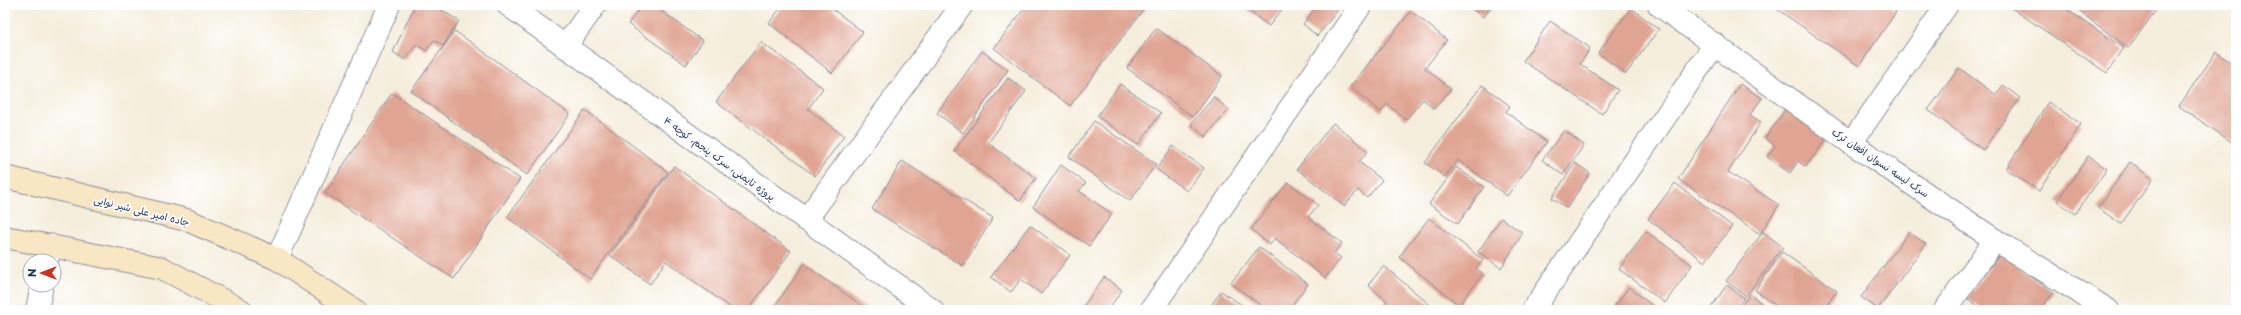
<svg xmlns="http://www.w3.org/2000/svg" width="2241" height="315" font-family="'Playpen Sans','Playpen Sans Arabic',sans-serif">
  <rect width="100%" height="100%" fill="#fff"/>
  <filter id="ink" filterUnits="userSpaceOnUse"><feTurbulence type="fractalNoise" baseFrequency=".025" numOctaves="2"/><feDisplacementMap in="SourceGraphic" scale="8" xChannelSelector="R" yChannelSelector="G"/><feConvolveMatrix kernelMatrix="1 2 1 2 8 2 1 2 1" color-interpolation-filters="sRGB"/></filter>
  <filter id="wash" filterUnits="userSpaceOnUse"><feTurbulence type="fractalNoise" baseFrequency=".012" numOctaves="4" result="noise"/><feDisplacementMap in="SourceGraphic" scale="16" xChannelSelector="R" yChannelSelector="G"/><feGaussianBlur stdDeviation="0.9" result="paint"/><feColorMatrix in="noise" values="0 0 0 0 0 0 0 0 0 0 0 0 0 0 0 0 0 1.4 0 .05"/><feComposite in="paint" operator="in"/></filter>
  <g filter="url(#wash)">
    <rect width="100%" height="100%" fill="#f5eddb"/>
    <g id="blocks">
      <g fill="#e0a492">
        <polygon points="415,5 434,5 459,21 443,46 434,40 426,51 416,44 405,60 393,52"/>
        <polygon points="642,5 653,5 703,41 686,65 628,24"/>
        <polygon points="783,5 827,5 863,32 832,73 769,23"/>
        <polygon points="1027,5 1147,5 1070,106 994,48"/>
        <polygon points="1241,5 1285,5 1269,26"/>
        <polygon points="1318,5 1342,5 1317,36 1303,24"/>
        <polygon points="1468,5 1493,5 1483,17"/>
        <polygon points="1771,5 1887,5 1896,12 1859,66"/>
        <polygon points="2007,5 2060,5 2124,48 2107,73"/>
        <polygon points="2071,5 2160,5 2128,48"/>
        <polygon points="1631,8 1659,29 1626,74 1598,53"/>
        <polygon points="1411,11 1447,40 1425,68 1451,89 1434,109 1423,99 1406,120 1387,104 1381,112 1350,87"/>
        <polygon points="1550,21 1590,48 1580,64 1618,90 1602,114 1523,61"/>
        <polygon points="1156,28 1222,76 1193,117 1127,68"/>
        <polygon points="455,31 570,114 527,175 411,91"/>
        <polygon points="761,42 823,88 808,109 844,136 815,176 716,102"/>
        <polygon points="982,51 1008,70 963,133 937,113"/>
        <polygon points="2216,52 2236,66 2236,145 2179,106"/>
        <polygon points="1959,68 1996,95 2003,85 2020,98 1983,150 1928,110"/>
        <polygon points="1008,78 1026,91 988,143 1036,178 1020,201 954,151"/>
        <polygon points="1120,84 1161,113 1138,145 1097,116"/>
        <polygon points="1740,84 1762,98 1750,115 1761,122 1728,172 1779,205 1760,234 1678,179"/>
        <polygon points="1482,85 1510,106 1506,112 1547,142 1507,196 1458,160 1445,177 1425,163"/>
        <polygon points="392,93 520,179 454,279 325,193"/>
        <polygon points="1214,97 1229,110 1205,137 1191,124"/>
        <polygon points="2048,102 2081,124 2039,191 2006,169"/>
        <polygon points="1788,106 1829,135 1806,167 1798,161 1790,173 1767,157 1775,146 1765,138"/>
        <polygon points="585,110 668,172 590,279 507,217"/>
        <polygon points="1094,121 1156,164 1130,201 1069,157"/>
        <polygon points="1333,123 1368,151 1359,162 1382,180 1367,198 1358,190 1344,206 1297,169"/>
        <polygon points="1564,130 1584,145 1563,175 1542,160"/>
        <polygon points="1173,146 1204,168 1187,191 1156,169"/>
        <polygon points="2088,156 2107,169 2075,214 2057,201"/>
        <polygon points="902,161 993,218 963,266 872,209"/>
        <polygon points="2130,162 2153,179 2121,224 2098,208"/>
        <polygon points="1575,163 1590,173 1567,208 1552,198"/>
        <polygon points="1061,165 1086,183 1079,191 1112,214 1089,246 1033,207"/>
        <polygon points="674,166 791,251 748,310 734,310 666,261 650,284 610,255"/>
        <polygon points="1456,167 1484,187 1458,224 1429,204"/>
        <polygon points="1288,182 1318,205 1308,217 1342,243 1334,253 1341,258 1325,278 1275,238 1270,245 1251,229"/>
        <polygon points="1675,183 1732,226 1705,262 1648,219"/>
        <polygon points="1429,218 1483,260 1476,268 1483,274 1459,305 1399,257"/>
        <polygon points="1501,218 1523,233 1501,268 1478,252"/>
        <polygon points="1030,225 1070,255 1041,294 1021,279 1011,292 991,277"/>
        <polygon points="1646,231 1692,265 1665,303 1619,269"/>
        <polygon points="1763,232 1783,247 1746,296 1726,281"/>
        <polygon points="1909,232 1926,244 1878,309 1861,297"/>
        <polygon points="1259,247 1308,284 1288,310 1267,310 1231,283"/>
        <polygon points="1782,252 1837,291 1823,310 1782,310 1755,290"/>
        <polygon points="2001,253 2053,293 2040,310 1983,310 1967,298"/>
        <polygon points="804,264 868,310 772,310"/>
        <polygon points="1384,266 1436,310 1380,310 1387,301 1368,285"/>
        <polygon points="1104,277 1122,290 1108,310 1081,310"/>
        <polygon points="1727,285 1744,298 1735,310 1709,310"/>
        <polygon points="1629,287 1658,310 1612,310"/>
        <polygon points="1221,291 1249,310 1208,310"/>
        <polygon points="1750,294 1770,310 1738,310"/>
      </g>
    </g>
  </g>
  <g filter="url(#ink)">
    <use href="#blocks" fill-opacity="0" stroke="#888e9c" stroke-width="1"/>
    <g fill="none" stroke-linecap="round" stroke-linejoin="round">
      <g stroke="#888e9c" stroke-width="24">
        <g id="minor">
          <polyline points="508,5 932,310"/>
          <polyline points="1659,5 1851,143 1995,240 2108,310"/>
          <polyline points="565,47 595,5"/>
          <polyline points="1851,143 1947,5"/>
          <polyline points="806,220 962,5"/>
          <polyline points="277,259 389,5"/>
          <polyline points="47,261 50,245"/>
          <polyline points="37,310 42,285"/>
          <polyline points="1151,310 1361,5"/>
          <polyline points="1533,310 1715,44"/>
          <polyline points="1945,310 1995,240"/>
        </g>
      </g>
      <g stroke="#888e9c" stroke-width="24">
        <g id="secondary">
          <polyline points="5,177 187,220 277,259 354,310"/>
          <polyline points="5,237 162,268 241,310"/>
        </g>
      </g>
      <use href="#minor" stroke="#fff" stroke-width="22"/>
      <use href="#secondary" stroke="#f9e7c3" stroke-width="22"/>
    </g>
  </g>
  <g text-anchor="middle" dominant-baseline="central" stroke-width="3.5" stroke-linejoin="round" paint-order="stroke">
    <g font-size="10" fill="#1b2f5e" stroke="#fff">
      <text transform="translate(720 158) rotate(36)">پروژه تایمنی، سرک پنجم، کوچه ۴</text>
      <text transform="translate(1881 162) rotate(34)">سرک لیسه نسوان افغان‌ ترک</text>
      <text transform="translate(142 210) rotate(14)">جاده امیر علی شیر نوایی</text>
    </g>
  </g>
  <rect width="2241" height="315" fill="none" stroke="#fff" stroke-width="20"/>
  <g transform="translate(42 273) rotate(270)"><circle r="19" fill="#ffffff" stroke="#a4acbf"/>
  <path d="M0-3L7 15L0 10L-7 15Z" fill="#c8321e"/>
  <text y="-6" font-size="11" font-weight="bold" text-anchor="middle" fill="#1b2f5e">N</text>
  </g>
</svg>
